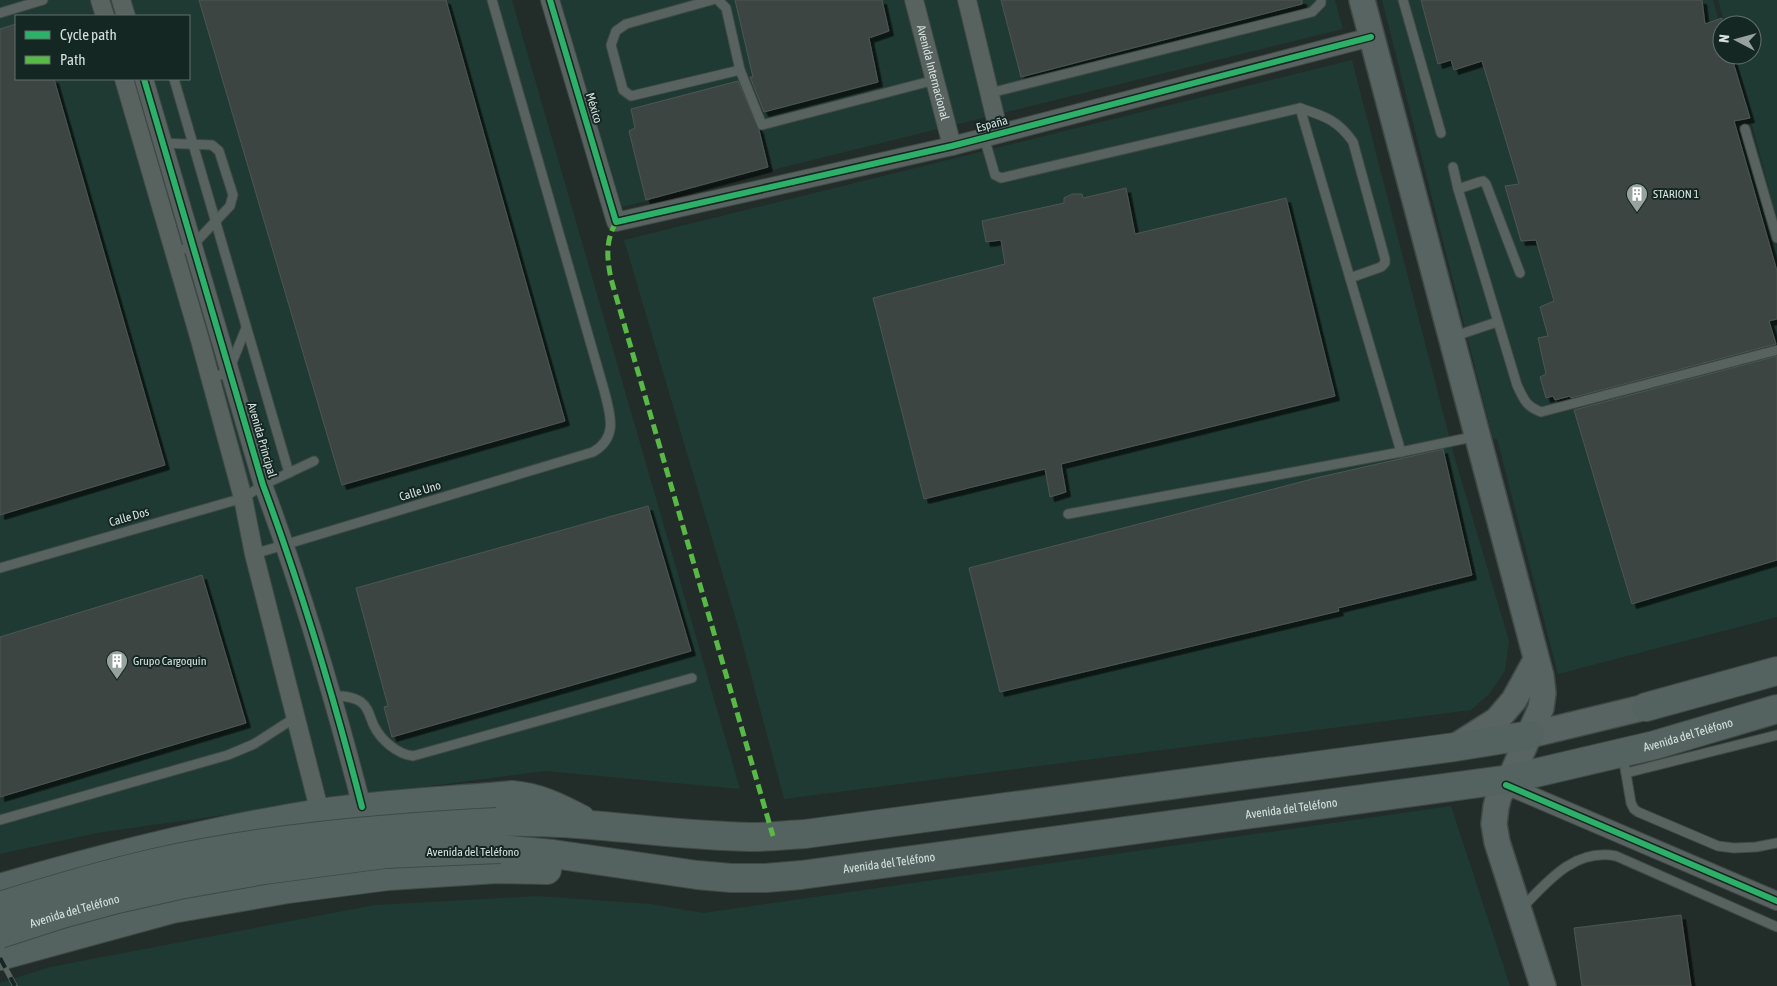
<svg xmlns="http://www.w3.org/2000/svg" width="1777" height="986" font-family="'Asap Condensed',sans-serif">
  <defs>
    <filter id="shadow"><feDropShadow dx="4.5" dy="4.5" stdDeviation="0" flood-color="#0009"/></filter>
  </defs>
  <rect width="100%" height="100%" fill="#222d2a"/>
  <g fill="#1f3a33" fill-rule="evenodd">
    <path d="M 0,0 L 512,0 L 740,789 L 545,771 L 415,788 L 97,833 L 0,854 ZM 16,16 L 189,16 L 189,79 L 16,79 Z"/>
    <polygon points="560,0 1335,0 1343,29 622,207"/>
    <polygon points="1382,0 1713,0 1722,31 1722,55 1729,55 1770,191 1733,55 1752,55 1752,25 1725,25 1718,0 1777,0 1777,617 1558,674 1497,439 1493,439"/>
    <polygon points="1352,60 1454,455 1509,641 1505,671 1489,694 1471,710 784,799 737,623 624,240"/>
    <polygon points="1451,806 1510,986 0,986 0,983 50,967 375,905 538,896 651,904 703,913"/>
  </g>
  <g fill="#3d4543" stroke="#4d5653" filter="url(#shadow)">
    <polygon points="199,0 446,0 565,421 342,485"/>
    <polygon points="735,0 882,0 889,31 869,38 878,82 764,112 750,77 753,77"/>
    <polygon points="1001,0 1302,0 1302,4 1021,77"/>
    <polygon points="1421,0 1702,0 1705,24 1722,18 1722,55 1731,55 1750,118 1734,121 1777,271 1777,319 1769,321 1776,344 1571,398 1570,396 1555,400 1553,396 1546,398 1540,377 1546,374 1538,338 1548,336 1540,307 1554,301 1536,240 1521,241 1505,186 1519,184 1482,61 1454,70 1451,60 1438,64"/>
    <polygon points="16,24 16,79 54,79 165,465 0,515 0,29"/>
    <polygon points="738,81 759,130 768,167 646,200 629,131 635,128 631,109"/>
    <polygon points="1126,188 1135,234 1286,198 1335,396 1061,464 1066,492 1050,497 1045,469 924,499 873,298 1005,264 1001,240 986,242 982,221 1064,203 1064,198 1072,194 1082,194 1083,198"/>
    <polygon points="1777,356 1777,560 1632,604 1574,410"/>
    <polygon points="1443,449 1472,575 1338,608 1339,611 1000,692 969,568 1316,478"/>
    <polygon points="648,506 691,651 392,737 384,707 388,706 356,588"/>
    <polygon points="202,575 246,723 0,797 0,637"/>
    <polygon points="1681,915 1691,986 1582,986 1574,928"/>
  </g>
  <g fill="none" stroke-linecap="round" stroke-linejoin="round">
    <g stroke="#404946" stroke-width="11">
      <g id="lane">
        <polyline points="712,0 626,24 616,31 611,45 623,90 631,96 740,70"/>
        <polyline points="718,0 726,8 740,70 762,125 935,80"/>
        <polyline points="1403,0 1441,133"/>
        <polyline points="0,13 43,0"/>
        <polyline points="174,79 289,473"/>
        <polyline points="990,93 1312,12 1321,3 1321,0"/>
        <path d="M 1300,108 C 1324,116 1338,120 1353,142 L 1385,259 L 1385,263 L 1381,267 L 1350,278"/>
        <polyline points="1745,129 1777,238"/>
        <polyline points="984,137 995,175 1001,178 1300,108 1401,452 1068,514"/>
        <polyline points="160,143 212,145 219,151 233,195 230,206 193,245 175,253"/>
        <path d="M 1453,167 L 1458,189 L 1517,385 C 1524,400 1526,406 1541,412 L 1777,350"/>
        <polyline points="1458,189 1479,182 1483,181 1486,184 1520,273"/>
        <polyline points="1452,337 1497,322"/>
        <polyline points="211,380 229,370 246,328"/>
        <polyline points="1401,452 1477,436"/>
        <path d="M 254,554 L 593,452 C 619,437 610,414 604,390 L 492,0"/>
        <polyline points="0,568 243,498 263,485 314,461"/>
        <path d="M 331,695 C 341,696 353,696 361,702 C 369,708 370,718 374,726 C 381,740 397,754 413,756 L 692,678"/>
        <polyline points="1623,756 1631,803 1634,809 1638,812 1718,846 1734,848 1756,847 1777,843"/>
        <polyline points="1626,773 1777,735"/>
        <polyline points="0,820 228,755 254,744 296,717"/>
        <path d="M 1521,909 C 1547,882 1574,848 1616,856 L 1777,927"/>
      </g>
    </g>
    <g stroke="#404946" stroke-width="20">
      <g id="street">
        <polyline points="100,0 105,16"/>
        <polyline points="121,0 126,16"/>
        <polyline points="550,0 616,222 952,146 1371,37"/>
        <path id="s1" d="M 914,0 L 952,146"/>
        <polyline points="967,0 999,133"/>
        <polyline points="124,79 200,340 243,498 254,554 320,813"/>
        <path d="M 144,79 L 263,485 C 302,590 334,698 362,807"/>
        <polyline points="1506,785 1777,901"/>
      </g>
    </g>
    <g stroke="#404946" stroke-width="28">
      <g id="secondary">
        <polyline points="1362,0 1541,676 1543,693 1541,708 1510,779 1499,795 1496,807 1494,824 1497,842 1543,986"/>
        <polyline points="1530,735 1646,707"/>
        <polyline points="1456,746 1497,720 1514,700 1536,660"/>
      </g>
    </g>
    <g stroke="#404946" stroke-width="30">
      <g id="primary">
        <polyline points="1646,707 1777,671"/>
        <path d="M 497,822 C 582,819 666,836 752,837 C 769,837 787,835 805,834 L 1455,747 L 1530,735"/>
        <path id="s2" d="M 500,849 L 553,854 L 697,875 L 731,878 L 766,878 L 801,875 L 1510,779 L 1655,745 L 1777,709"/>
        <path d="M 0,888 C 106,857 212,830 320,813 C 384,803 448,801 512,795 C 538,797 558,807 581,819"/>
        <polyline points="0,956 172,909 288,889 388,876 497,869 547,870"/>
      </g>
    </g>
    <use href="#lane" stroke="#586360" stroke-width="9"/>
    <use href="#street" stroke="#586360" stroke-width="18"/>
    <use href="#secondary" stroke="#586461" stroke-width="25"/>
    <use href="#primary" stroke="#556360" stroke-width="28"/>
    <g stroke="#5a6461" stroke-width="5.5">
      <polyline id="rail" points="0,958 15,986"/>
    </g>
    <use href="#rail" stroke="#142722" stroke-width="4" stroke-dasharray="11" stroke-linecap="butt"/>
    <g stroke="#404946" stroke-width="30" stroke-linecap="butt">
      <g id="primary-bridge">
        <path d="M 0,906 C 51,890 102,875 154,863 C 266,838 382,828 497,822"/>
        <path id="s3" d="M 0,934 L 62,914 L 117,899 L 179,885 L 264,870 L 385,854 L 500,849"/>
      </g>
    </g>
    <use href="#primary-bridge" stroke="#556360" stroke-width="28"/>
    <path stroke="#58b947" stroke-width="5" stroke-dasharray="10 5" stroke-linecap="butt" d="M 616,222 C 605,242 607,258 611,279 L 773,836"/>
    <g stroke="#142722" stroke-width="9">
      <g id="cycleway">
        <polyline points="550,0 616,222 952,146 1371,37"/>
        <path d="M 144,79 L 263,485 C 302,590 334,698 362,807"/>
        <polyline points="1506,785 1777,901"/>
      </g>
    </g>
    <use href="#cycleway" stroke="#2db169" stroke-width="6"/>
  </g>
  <defs>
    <g id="building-pin" transform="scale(1.125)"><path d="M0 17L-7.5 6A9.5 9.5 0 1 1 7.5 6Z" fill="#97a29f" stroke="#142722"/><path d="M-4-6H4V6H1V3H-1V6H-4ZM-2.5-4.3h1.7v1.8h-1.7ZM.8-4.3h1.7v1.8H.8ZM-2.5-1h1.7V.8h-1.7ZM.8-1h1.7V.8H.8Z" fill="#fff"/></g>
  </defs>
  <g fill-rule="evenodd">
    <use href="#building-pin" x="1637" y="194"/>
    <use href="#building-pin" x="117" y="661"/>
  </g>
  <g text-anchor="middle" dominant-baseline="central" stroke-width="4" stroke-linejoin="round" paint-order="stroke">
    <g font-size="12" fill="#d6e1de" stroke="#142722">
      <text stroke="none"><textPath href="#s1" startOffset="75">Avenida Internacional</textPath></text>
      <text transform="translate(594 108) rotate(73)">México</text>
      <text transform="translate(992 124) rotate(-15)">España</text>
      <text transform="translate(262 440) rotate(74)">Avenida Principal</text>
      <text transform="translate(420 491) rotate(-17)">Calle Uno</text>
      <text transform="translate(129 517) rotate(-16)">Calle Dos</text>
      <text stroke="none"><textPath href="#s2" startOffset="1202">Avenida del Teléfono</textPath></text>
      <text stroke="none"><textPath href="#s2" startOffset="798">Avenida del Teléfono</textPath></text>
      <text x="473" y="852">Avenida del Teléfono</text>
      <text stroke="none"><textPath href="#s2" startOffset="392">Avenida del Teléfono</textPath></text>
      <text stroke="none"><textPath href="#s3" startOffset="78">Avenida del Teléfono</textPath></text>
    </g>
    <g font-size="12" fill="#d6e1de" stroke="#142722" text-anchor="start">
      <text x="1653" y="194">STARION 1</text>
      <text x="133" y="661">Grupo Cargoquin</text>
    </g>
  </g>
  <rect x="15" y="15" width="175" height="65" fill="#142722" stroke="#62716d"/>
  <rect x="25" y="31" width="25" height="8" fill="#2db169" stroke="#62716d"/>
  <text x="60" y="40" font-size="15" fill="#d6e1de">Cycle path</text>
  <rect x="25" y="56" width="25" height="8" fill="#58b947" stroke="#62716d"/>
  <text x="60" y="65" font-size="15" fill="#d6e1de">Path</text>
  <g transform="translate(1737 40) rotate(276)"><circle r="24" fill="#142722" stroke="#62716d"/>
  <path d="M0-4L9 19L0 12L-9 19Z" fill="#97a29f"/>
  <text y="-8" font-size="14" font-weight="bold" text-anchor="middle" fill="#d6e1de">N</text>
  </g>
</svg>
